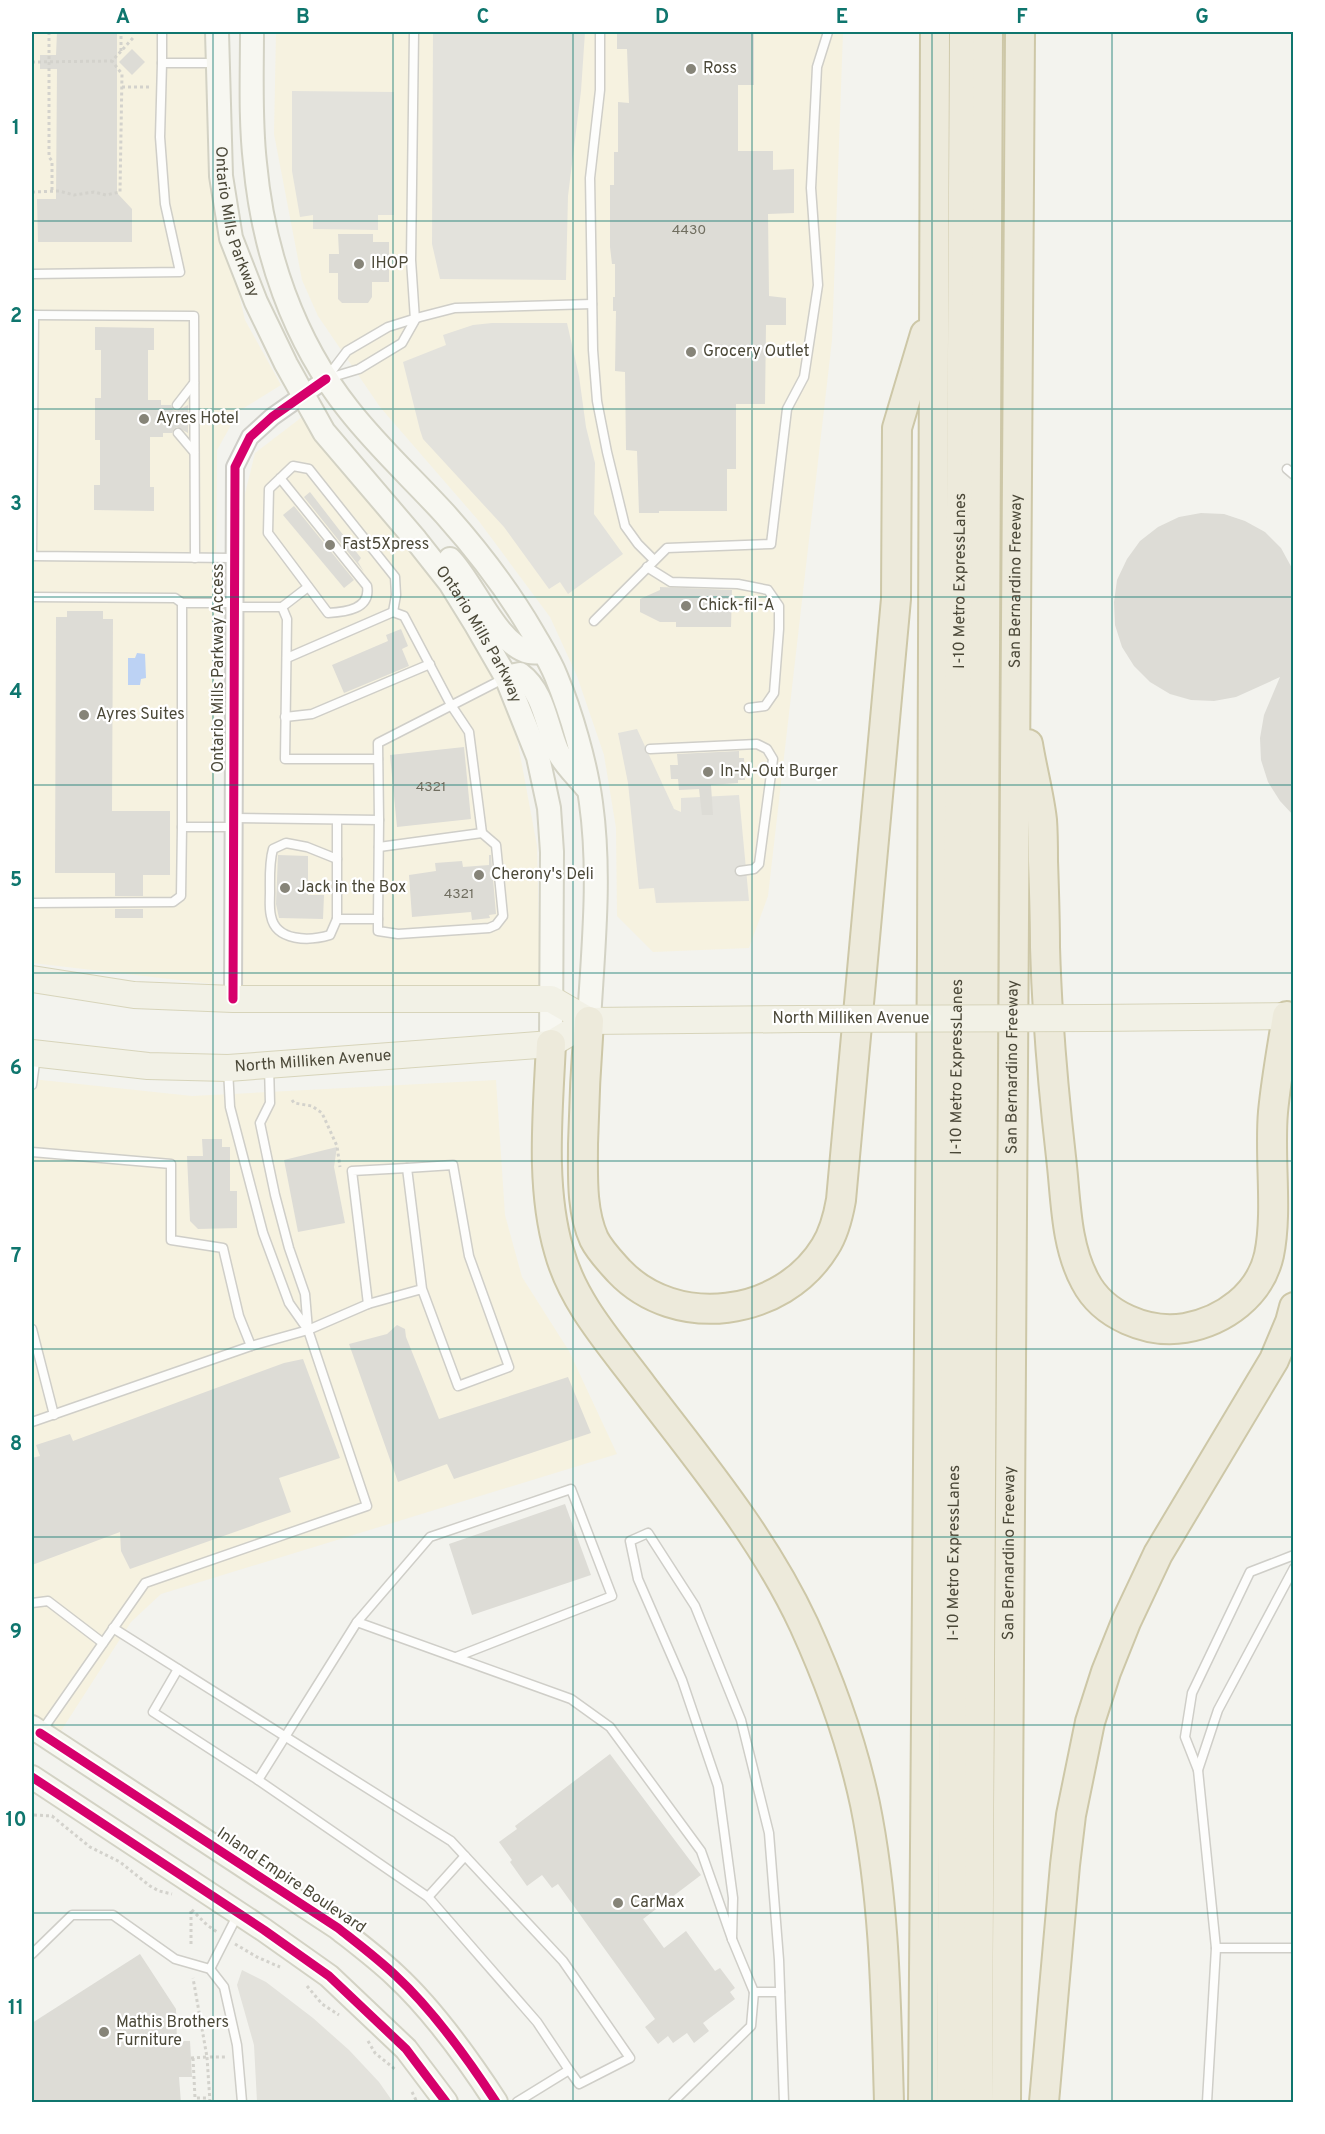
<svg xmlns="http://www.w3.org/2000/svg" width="1325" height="2134" font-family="Overpass,sans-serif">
  <rect width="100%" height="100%" fill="#f3f3ee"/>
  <g fill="#f6f2e0">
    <polygon points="32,32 211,32 213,185 245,320 281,385 239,411 217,450 213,984 32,963"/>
    <polygon points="276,32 843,32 832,340 768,896 749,948 653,952 617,916 616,828 604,755 577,676 550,617 478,520 380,407 318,316 302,280 274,134"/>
    <polygon points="302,417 449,601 511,706 537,846 540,988 239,990 242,506 255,453"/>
    <polygon points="32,1079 192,1096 496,1080 505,1215 522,1277 569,1351 617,1454 161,1594 131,1622 59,1734 32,1716"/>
  </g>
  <g fill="#e3e2dc">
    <polygon points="433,32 585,32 581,91 568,196 566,280 440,279 432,244"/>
    <polygon points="292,91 394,92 394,215 378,215 378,230 313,229 313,215 300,217 292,171"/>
    <polygon points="492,323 567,323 579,376 586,427 595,463 594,514 623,554 568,594 560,582 549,589 504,527 423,439 420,430 403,362 446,345 443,335 473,325"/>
    <polygon points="637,729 674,809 681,812 681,798 739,795 749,901 656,903 654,888 639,889 628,783 618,733"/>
    <polygon points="242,1970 266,1982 313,2018 349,2050 379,2082 393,2102 257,2102 254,2045 237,1985"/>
  </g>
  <polygon fill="#bcd2f4" points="137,653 145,654 146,678 141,679 140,685 128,685 128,658 135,658"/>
  <g fill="#dddcd6">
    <polygon points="57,32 117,32 117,193 132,209 132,242 38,242 37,199 56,199 57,69 40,69 40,55 56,55"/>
    <polygon points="617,32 754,32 754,85 738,85 738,151 773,151 773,170 794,169 794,213 768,214 769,296 786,298 786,325 766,325 765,404 736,404 736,469 727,469 727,511 659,511 659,513 639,513 637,451 626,450 625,372 615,371 616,311 613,311 613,297 615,297 615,264 612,264 610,247 610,185 614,185 614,152 618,152 618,102 629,103 627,49 617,49"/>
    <polygon points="132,49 145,62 132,75 119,62"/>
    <polygon points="338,234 373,234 373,242 389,242 389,282 372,282 372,297 368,303 342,303 338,299 338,273 329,273 329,254 339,254"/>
    <polygon points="95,327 154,328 154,350 148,350 148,400 161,400 161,405 171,405 173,410 177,411 188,405 188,433 177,427 174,429 172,433 163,433 163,437 150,437 150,487 154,487 154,511 94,510 94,485 100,485 100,440 95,440 95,398 101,398 101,350 95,350"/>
    <polygon points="310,492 361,558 358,562 364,572 304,497"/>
    <polygon points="294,506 354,580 344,588 283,515"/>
    <polygon points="1201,513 1224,514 1245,521 1265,532 1281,548 1293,570 1293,815 1280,801 1268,782 1261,760 1260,738 1264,715 1280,677 1236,697 1214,701 1191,700 1170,694 1150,682 1134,666 1122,647 1115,625 1114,602 1117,580 1127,559 1140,541 1158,527 1179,517"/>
    <polygon points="660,587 732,590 731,627 676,627 676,622 660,622 640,612 640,599 660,590"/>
    <polygon points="67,611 103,611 103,619 113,619 112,811 170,811 170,875 143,875 143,896 115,896 115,873 55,873 56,617 67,617"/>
    <polygon points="401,629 408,646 402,649 409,666 344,693 332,665 388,641 386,635"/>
    <polygon points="464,747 471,819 397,827 390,755"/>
    <polygon points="739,751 739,758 744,758 745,780 738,780 738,783 711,785 713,815 702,815 699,789 679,790 678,779 671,779 670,765 678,765 677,754"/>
    <polygon points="278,855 308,856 308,895 324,895 323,919 279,918 276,904"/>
    <polygon points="489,855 491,855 496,914 489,915 490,918 472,920 471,912 412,917 409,875 436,871 435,863 462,861 463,867 489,865"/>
    <rect x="115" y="909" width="28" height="9"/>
    <polygon points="202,1139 222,1139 222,1147 230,1147 230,1191 237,1191 237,1228 198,1229 190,1221 187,1156 203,1156"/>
    <polygon points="337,1147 334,1167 345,1223 298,1232 284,1160"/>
    <polygon points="397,1325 405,1329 406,1337 439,1419 568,1377 591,1433 454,1479 447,1464 398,1482 349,1344 387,1334"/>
    <polygon points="303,1359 340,1458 279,1478 291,1512 130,1569 121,1551 120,1532 32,1565 32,1458 40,1456 36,1445 70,1434 73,1441 284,1363"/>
    <polygon points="565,1504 591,1575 472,1615 449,1544"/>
    <polygon points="610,1754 701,1875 643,1919 664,1948 686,1931 715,1971 720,1968 735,1988 730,1992 735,1999 703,2023 709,2031 694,2043 687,2033 673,2043 668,2036 658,2044 645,2027 655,2019 558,1884 552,1888 542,1875 527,1886 510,1862 512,1860 499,1842 517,1829 515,1826"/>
    <polygon points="140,1954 176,2009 177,2041 190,2041 192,2077 179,2077 181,2103 32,2103 32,2023"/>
  </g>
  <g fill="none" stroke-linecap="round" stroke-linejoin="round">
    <g stroke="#cfcec8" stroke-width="11">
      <g id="service">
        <polyline points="600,32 600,90 590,178 593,350 597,401 607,452 625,526 638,544 654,560"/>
        <polyline points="162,63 162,32"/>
        <polyline points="32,274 180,272 165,204 160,137 162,63 217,63"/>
        <polyline points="32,314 34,315 32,556 234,558"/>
        <polyline points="34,315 194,316 195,558"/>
        <polyline points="328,376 347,351 388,327 420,317 455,308 592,304"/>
        <polyline points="329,378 359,369 402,343 415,320 411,260 414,32"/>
        <polyline points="177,405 194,383"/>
        <polyline points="178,433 194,452"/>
        <polyline points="1287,469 1294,475"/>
        <path d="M 280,478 L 367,586 C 371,609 346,612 328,613 L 268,533 L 269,489 L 293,466 L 309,469 L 395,577 L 396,595 L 393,612"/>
        <polyline points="647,567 671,582 738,584 768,590 779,606 779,629 774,693 765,706 749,708"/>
        <polyline points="32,597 175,598 182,603 234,603"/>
        <polyline points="234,607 282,607 287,619 285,759 378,759"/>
        <polyline points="282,607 308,587"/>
        <polyline points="594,621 667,548 771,544 787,409 804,377 818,285 811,188 817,67 828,32"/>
        <polyline points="287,658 393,612 404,616 451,705 469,732 482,833 379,847"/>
        <polyline points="285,717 312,714 430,664"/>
        <polyline points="650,749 757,744 767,749 773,759 759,864 754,869 740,871"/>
        <polyline points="233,818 379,820 378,743 505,678"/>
        <polyline points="337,820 337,919 378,919 379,820"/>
        <polyline points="182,827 182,603"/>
        <path d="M 337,859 L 307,847 L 286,843 L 273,849 C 269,863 270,877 270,892 C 270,899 269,908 271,916 C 276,942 310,941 330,935 L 337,919"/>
        <polyline points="32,903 173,902 181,896 182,827 233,827"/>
        <polyline points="378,919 378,931 398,934 489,928 496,925 503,916 496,845 482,833"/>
        <polyline points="228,1069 230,1107 263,1233 289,1303 308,1330 305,1294 289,1248 275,1195 260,1123 270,1103 269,1066"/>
        <polyline points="32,1085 36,1055"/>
        <polyline points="32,1152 171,1164 171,1240 223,1248 239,1316 251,1346 32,1422"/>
        <polyline points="368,1304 352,1171 407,1168"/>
        <polyline points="32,1329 54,1415"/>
        <polyline points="251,1346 308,1330 368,1304 422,1289 407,1168 453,1165 469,1256 509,1367 458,1386 422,1289"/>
        <polyline points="32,1603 48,1601 103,1643"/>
        <polyline points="357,1622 430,1537 571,1489 612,1596 456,1657"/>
        <polyline points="113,1628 451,1841 563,1961 630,2058 579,2084 569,2070 517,2102"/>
        <polyline points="178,1669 153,1712 258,1780 357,1622 571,1699 610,1727 701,1851 732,1939 754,1992 780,1992"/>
        <polyline points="41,1732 145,1583 367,1506 308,1330"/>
        <polyline points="1198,1770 1185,1737 1192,1693 1250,1572 1294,1555"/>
        <polyline points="258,1780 428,1897 537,2022 569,2070"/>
        <polyline points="428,1897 465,1856"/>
        <polyline points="732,1939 733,1898 718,1786 682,1680 638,1579 630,1541 648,1533 695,1606 741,1720 769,1833 779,1960 784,2102"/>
        <polyline points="1216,1948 1198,1770 1218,1710 1294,1568"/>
        <polyline points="32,1954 72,1915 113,1915 175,1959 210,1969 224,1987 237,2045 242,2102"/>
        <polyline points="210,1969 238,1914"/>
        <polyline points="673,2102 751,2026 754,1992"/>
        <polyline points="1207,2102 1216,1948 1294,1948"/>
      </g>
    </g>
    <g stroke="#cfcec8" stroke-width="20">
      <polyline id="minor" points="233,999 235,467 250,437 272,417 326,379"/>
    </g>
    <g stroke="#d3d2c4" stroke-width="26">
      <g id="secondary">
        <path id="s1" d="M 217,32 L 221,176 L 231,238 L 256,302 L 286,364 L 324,432 L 416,540 L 450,583 L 476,625 L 506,677 L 538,757 L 549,808 L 552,852 L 551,1044"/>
        <path d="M 252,32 C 252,75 250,119 255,163 C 263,251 293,340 349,410 C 378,447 413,479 445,514 C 478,551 508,590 533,633 C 541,647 550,661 556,676 C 571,712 586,764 591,803 C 601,875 593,949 589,1021"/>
        <path d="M 450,559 C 473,582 497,645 529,652 C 534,653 539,652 543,652"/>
        <path d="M 506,677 L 520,674 C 544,692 546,724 557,750 C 563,763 577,776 586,787"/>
        <path d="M 32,1727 L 338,1928 C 357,1943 377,1958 395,1975 C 433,2010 468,2059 496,2102"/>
        <polyline points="32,1777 264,1930 329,1976 406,2049 446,2102"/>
      </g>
    </g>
    <g stroke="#d7d4ba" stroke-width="28">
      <g id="primary">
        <polyline points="32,979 134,995 233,999 551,999 589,1021"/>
        <polyline points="1094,1018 1294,1016"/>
        <path id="s2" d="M 32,1053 L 148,1066 L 228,1068 L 551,1044 L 589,1021 L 802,1019"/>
      </g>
    </g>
    <g stroke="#cdc7a7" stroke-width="32">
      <g id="motorway">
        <path d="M 1028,744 C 1032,769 1039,794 1042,820 C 1043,833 1043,847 1043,861 C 1044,890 1045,918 1045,947 C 1047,1017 1053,1087 1061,1157 C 1066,1198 1065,1244 1085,1281 C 1103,1316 1148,1334 1185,1328 C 1224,1321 1260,1295 1269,1255 C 1278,1212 1269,1157 1273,1112 C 1276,1080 1282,1048 1287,1016"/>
        <path d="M 589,1021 C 586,1062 584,1103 583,1144 C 583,1175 581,1210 594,1239 C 600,1251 610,1261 619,1271 C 676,1331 782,1317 825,1247 C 834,1233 838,1217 841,1200 L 896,599 L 897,428 L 925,334"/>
        <path d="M 551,1044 C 548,1111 540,1186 559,1251 C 573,1303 611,1344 643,1387 C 701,1463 763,1537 804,1625 C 830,1682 852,1743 865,1804 C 885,1902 886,2003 889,2102"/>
        <polyline points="923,2102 932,954 935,32"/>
        <path id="s3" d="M 951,2102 L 964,32"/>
        <polyline points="978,2102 988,32"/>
        <path id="s4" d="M 1006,2102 L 1020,32"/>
        <polyline points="1044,2102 1065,1865 1071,1815 1090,1722 1106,1672 1126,1622 1158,1554 1274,1360 1290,1322 1294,1307"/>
      </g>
    </g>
    <g stroke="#d3d2cc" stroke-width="3" stroke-dasharray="3 3" stroke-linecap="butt">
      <polyline points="49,32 49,157 52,161 52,192"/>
      <polyline points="121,51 121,32"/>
      <polyline points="32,62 112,61 133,38"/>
      <polyline points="122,87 150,87"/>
      <polyline points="32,192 59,191 74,195 94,192 106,195 120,192 122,74 112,61"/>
      <polyline points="292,1100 294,1103 312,1106 322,1113 337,1146 340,1167"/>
      <polyline points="34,1815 52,1816 90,1847 120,1862 150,1886 159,1891 172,1894"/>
      <polyline points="191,1944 191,1909 207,1925 217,1932"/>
      <polyline points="235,1944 257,1957 280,1967"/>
      <polyline points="307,1986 322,2004 339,2015"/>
      <polyline points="368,2041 375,2053 396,2070"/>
      <polyline points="191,2058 207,2057 193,1978"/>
      <polyline points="193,2058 195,2098 209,2098"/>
      <polyline points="412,2092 417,2102"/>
      <polyline points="210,2102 207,2057 226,2057"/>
    </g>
    <use href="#service" stroke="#fdfdfc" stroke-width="8"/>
    <use href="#minor" stroke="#fdfdfc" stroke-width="16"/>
    <use href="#secondary" stroke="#f7f7f1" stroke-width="22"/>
    <use href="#primary" stroke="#f2f1e6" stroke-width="26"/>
    <use href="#motorway" stroke="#edeadb" stroke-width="28"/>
    <g stroke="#d7d4ba" stroke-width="28" stroke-linecap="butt">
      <polyline id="primary-bridge" points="802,1019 1094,1018"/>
    </g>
    <use href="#primary-bridge" stroke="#f2f1e6" stroke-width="26"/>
    <g stroke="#fff" stroke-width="13">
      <g id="cycleway">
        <polyline points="233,999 235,467 250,437 272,417 326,379"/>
        <path d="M 40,1733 L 338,1928 C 357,1943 377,1958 395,1975 C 433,2010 468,2059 496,2102"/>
        <polyline points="32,1777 264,1930 329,1976 406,2049 446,2102"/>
      </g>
    </g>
    <use href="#cycleway" stroke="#d6006c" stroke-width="9"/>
  </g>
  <path fill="none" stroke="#0f766e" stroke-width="1.5" stroke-opacity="0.55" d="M 213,32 L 213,2102M 393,32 L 393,2102M 573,32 L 573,2102M 752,32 L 752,2102M 932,32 L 932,2102M 1112,32 L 1112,2102M 32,221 L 1294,221M 32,409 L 1294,409M 32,597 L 1294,597M 32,785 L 1294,785M 32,973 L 1294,973M 32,1161 L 1294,1161M 32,1349 L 1294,1349M 32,1537 L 1294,1537M 32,1725 L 1294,1725M 32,1913 L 1294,1913"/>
  <g fill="#868478" stroke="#fff" stroke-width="2">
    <circle cx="691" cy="69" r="6"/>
    <circle cx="359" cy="264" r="6"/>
    <circle cx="691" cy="352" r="6"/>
    <circle cx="144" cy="419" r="6"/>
    <circle cx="330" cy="545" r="6"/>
    <circle cx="686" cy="606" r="6"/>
    <circle cx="84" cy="715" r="6"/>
    <circle cx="708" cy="772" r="6"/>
    <circle cx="479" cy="875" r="6"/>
    <circle cx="285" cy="888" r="6"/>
    <circle cx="618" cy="1903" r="6"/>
    <circle cx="104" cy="2032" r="6"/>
  </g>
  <g text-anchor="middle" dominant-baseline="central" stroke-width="4.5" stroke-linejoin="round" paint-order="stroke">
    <g font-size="14" fill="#706e60">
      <text x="689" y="230">4430</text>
      <text x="431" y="787">4321</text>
      <text x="459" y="894">4321</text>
    </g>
    <g font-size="16" fill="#4b4838" stroke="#fff" text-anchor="start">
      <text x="703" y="69">Ross</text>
      <text x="371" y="264">IHOP</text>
      <text x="703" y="352">Grocery Outlet</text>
      <text x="156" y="419">Ayres Hotel</text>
      <text x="342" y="545">Fast5Xpress</text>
      <text x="698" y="606">Chick-fil-A</text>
      <text x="96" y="715">Ayres Suites</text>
      <text x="720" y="772">In-N-Out Burger</text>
      <text x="491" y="875">Cherony's Deli</text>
      <text x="297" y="888">Jack in the Box</text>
      <text x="630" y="1903">CarMax</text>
      <text x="116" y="2023">Mathis Brothers<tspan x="116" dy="18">Furniture</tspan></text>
    </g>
    <g font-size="16" fill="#4b4838" stroke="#fff">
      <text stroke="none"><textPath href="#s1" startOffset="192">Ontario Mills Parkway</textPath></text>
      <text stroke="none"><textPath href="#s3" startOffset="1521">I-10 Metro ExpressLanes</textPath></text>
      <text stroke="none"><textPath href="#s4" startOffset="1521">San Bernardino Freeway</textPath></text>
      <text stroke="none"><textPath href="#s1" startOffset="678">Ontario Mills Parkway</textPath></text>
      <text transform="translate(219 668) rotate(-90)">Ontario Mills Parkway Access</text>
      <text x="851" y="1019">North Milliken Avenue</text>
      <text stroke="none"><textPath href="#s2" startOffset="282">North Milliken Avenue</textPath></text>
      <text stroke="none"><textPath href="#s3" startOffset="1035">I-10 Metro ExpressLanes</textPath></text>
      <text stroke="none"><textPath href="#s4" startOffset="1035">San Bernardino Freeway</textPath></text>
      <text stroke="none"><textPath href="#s3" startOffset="549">I-10 Metro ExpressLanes</textPath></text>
      <text stroke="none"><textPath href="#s4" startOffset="549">San Bernardino Freeway</textPath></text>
      <text transform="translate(291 1881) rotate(34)">Inland Empire Boulevard</text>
    </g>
  </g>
  <rect width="1325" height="2134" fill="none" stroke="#ffffff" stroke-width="66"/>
  <rect x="33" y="33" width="1259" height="2068" fill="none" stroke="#0f766e" stroke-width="2"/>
  <g font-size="20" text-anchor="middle" font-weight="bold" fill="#0f766e">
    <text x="123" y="23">A</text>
    <text x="303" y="23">B</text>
    <text x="483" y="23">C</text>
    <text x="662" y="23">D</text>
    <text x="842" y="23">E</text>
    <text x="1022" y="23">F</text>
    <text x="1202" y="23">G</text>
    <text x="16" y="134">1</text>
    <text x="16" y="322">2</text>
    <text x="16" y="510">3</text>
    <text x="16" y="698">4</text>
    <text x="16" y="886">5</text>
    <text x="16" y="1074">6</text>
    <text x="16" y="1262">7</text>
    <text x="16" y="1450">8</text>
    <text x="16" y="1638">9</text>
    <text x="16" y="1826">10</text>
    <text x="16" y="2014">11</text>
  </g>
</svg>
